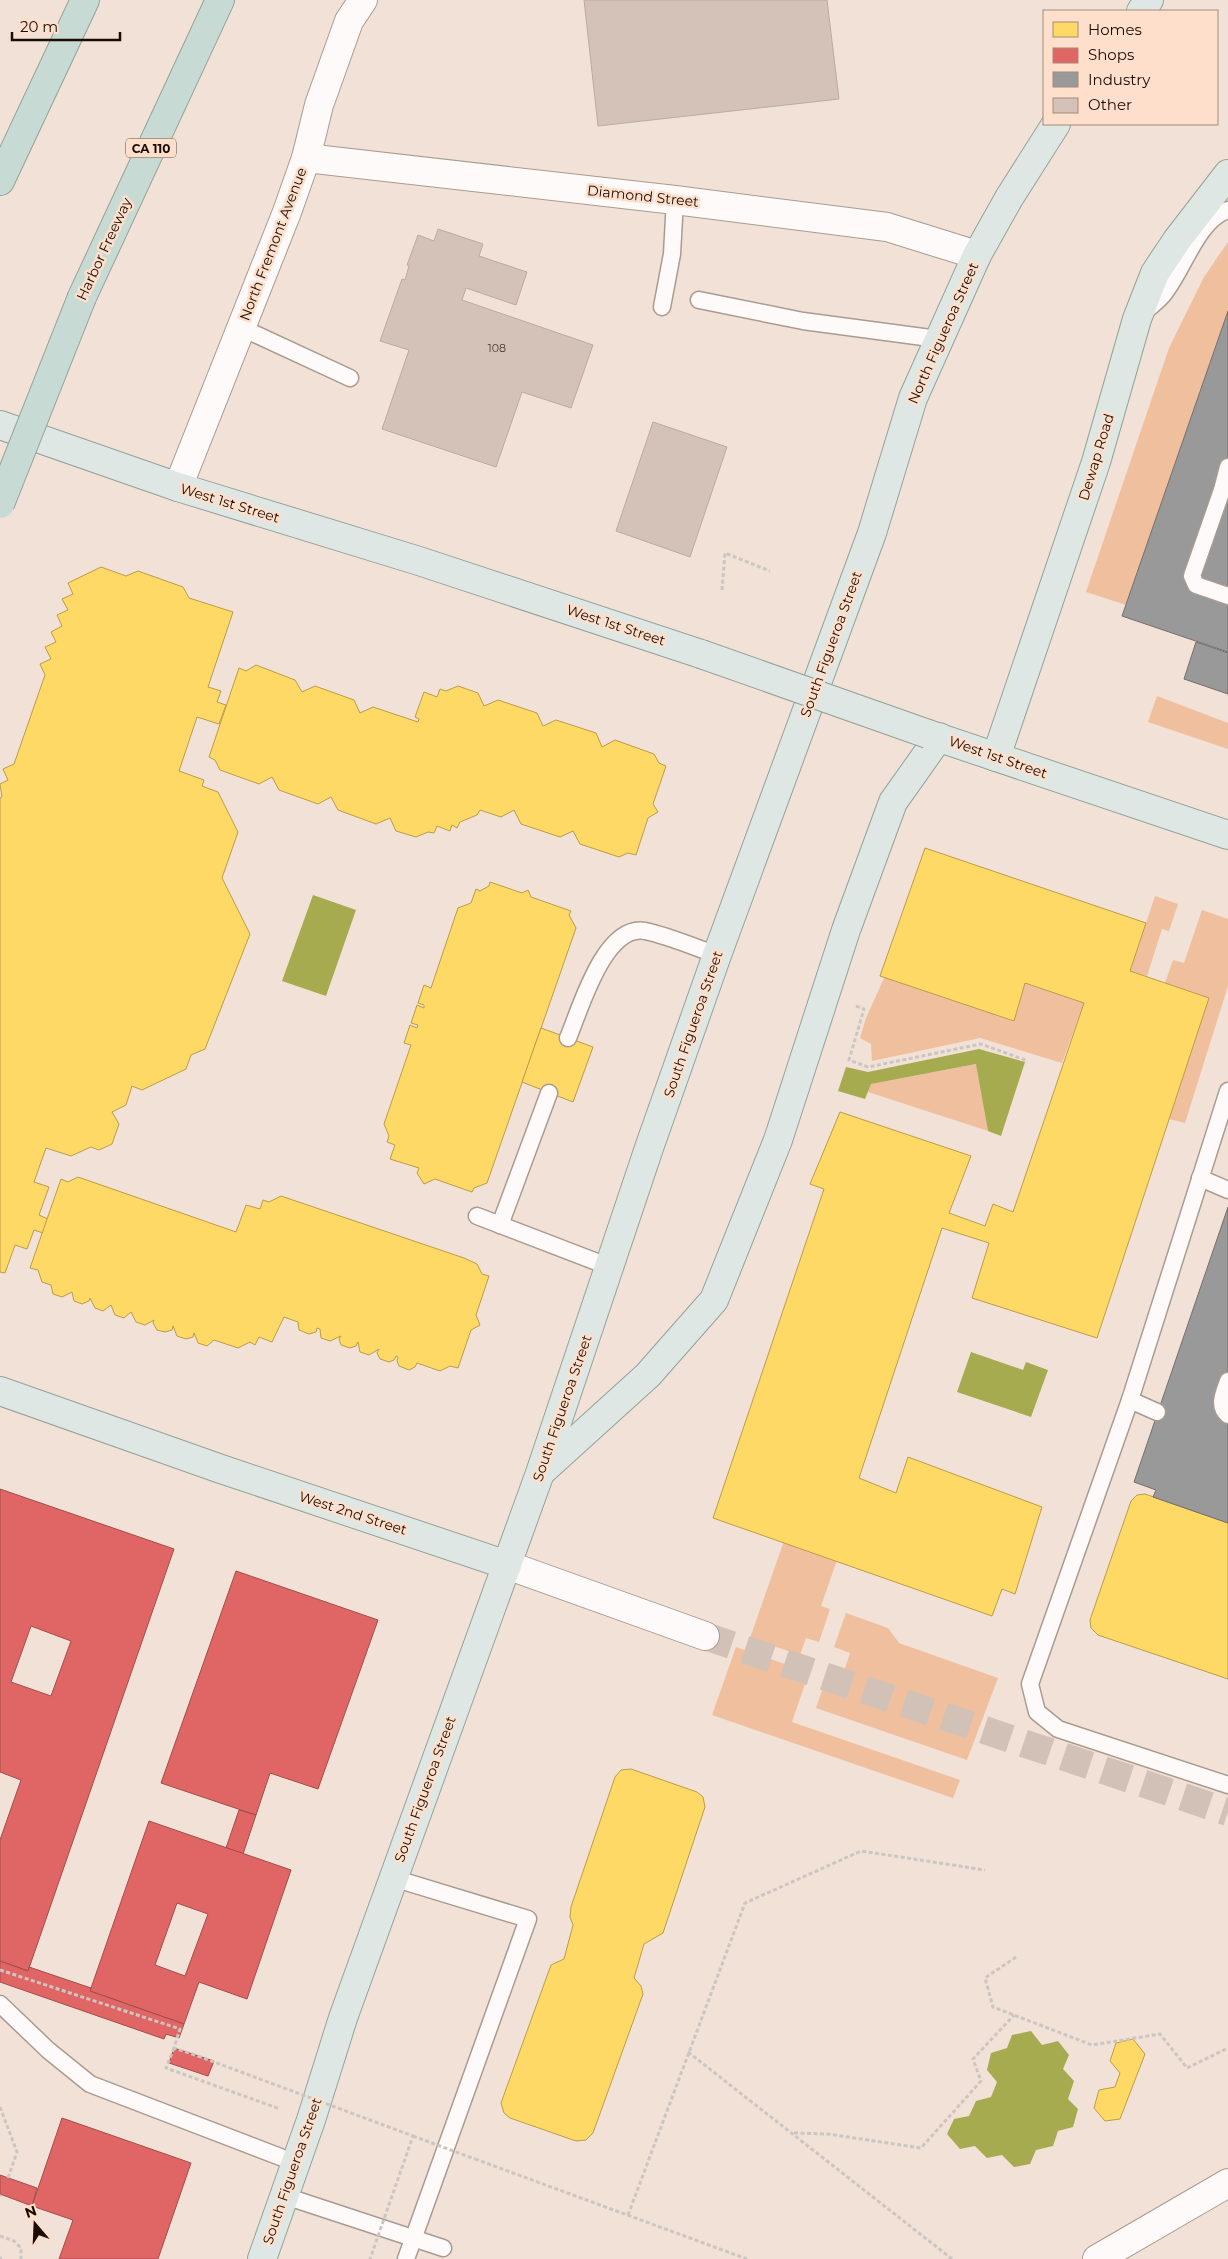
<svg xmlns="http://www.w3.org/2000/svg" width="1228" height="2259" font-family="Montserrat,sans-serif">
  <rect width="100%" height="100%" fill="#f2e1d6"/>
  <g fill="#efbf9e">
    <polygon points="1228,242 1228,311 1126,605 1086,592 1169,348 1204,277"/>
    <polygon points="1157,696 1228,723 1228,749 1148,722"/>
    <polygon points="1155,896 1178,904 1169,931 1162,929 1147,976 1130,971"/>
    <polygon points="1202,910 1228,919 1228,986 1185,1123 1169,1119 1209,998 1165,983 1173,960 1184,963"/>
    <polygon points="885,976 1013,1021 1025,983 1084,1003 1062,1063 980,1038 872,1061 871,1044 860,1038 866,1018"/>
    <polygon points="977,1064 988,1131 868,1092 870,1084"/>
    <polygon points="784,1541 837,1560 821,1606 830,1609 819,1642 806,1638 800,1655 750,1638"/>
    <polygon points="846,1613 888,1628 899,1643 998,1678 967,1760 816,1708 823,1688 837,1692 850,1653 834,1647"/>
    <polygon points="736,1647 796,1668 792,1680 805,1684 792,1722 960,1780 953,1798 712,1715"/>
  </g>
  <g fill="#a6ab4f">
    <polygon points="313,895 356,910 326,996 282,981"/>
    <polygon points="979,1049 1025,1062 1001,1136 988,1131 976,1064 871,1084 865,1099 838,1091 846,1067 868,1072"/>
    <polygon points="971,1352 1023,1370 1026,1362 1048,1370 1031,1417 957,1392"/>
    <polygon points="1031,2031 1042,2045 1058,2041 1069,2055 1063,2069 1074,2081 1068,2099 1078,2109 1073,2127 1058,2131 1053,2146 1036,2150 1030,2164 1014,2167 1002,2155 987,2158 975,2146 960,2149 947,2134 954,2119 969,2116 976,2101 991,2097 997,2082 987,2070 991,2053 1007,2048 1012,2035"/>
  </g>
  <g fill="#ffd966" stroke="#bb9c48">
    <polygon points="101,567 126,576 138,571 183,587 189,598 233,612 208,687 221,691 217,702 226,705 219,724 197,717 179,771 204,780 202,786 218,792 238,832 222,878 250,934 205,1049 191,1055 186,1069 142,1090 132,1086 126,1105 112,1112 119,1124 112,1144 99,1150 91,1147 71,1156 46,1148 34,1182 49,1187 39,1215 48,1219 43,1233 34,1230 27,1249 15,1245 5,1273 0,1272 0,798 2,797 0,784 8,780 3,769 14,764 45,675 40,664 51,659 45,647 56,642 51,632 62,626 57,615 68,610 62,599 73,594 68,583"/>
    <polygon points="256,665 295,680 302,692 315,686 354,700 360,713 373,707 418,722 419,719 415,717 424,692 437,697 440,689 446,691 458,686 478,693 484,706 498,700 537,713 543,726 556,720 596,733 602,747 615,740 654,754 659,763 666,766 653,804 658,812 648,818 636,855 628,853 619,857 580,844 573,831 560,837 521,824 514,810 501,817 480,810 477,815 460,822 457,828 452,825 450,831 437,826 434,833 428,832 416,837 396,831 390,818 376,824 338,810 331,797 318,804 279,790 272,777 259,784 220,770 215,760 209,757 239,668 246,671"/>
    <polygon points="925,848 1146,923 1130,971 1209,998 1097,1338 972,1298 989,1243 942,1228 859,1478 896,1493 908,1457 1042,1507 1015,1594 1002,1589 992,1616 713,1518 824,1189 810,1184 840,1112 971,1156 949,1213 985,1226 993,1204 1013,1212 1084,1003 1025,983 1014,1021 880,976"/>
    <polygon points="490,882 522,893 528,890 531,897 571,911 569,915 576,928 487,1183 474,1188 472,1192 435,1179 424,1184 417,1173 419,1168 390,1159 395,1145 387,1142 389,1136 384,1124 411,1045 404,1043 410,1025 417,1028 418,1025 411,1023 417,1005 424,1008 424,1005 418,1003 424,985 431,988 458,908 471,903 476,889 480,891 489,886"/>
    <polygon points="541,1028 593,1047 573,1102 522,1082"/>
    <polygon points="78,1177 236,1232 246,1205 260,1209 263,1200 269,1202 281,1196 464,1258 477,1264 482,1274 489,1276 476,1315 480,1325 471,1330 458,1368 450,1366 440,1371 417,1363 415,1367 409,1370 399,1366 397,1361 398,1357 396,1356 394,1360 389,1362 380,1359 377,1353 379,1349 369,1355 360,1352 358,1342 356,1346 350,1348 341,1345 339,1339 341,1336 330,1341 321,1338 320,1329 317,1328 316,1332 309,1334 299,1330 298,1322 284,1317 272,1342 259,1337 255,1345 250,1342 238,1348 214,1340 207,1346 198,1343 194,1333 193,1337 186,1339 177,1336 173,1326 172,1330 165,1332 157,1330 153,1323 154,1320 145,1325 136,1322 131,1312 124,1318 115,1315 111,1305 103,1311 95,1308 90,1298 89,1301 82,1304 74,1301 72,1292 62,1297 53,1294 51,1285 42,1282 38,1270 30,1268 61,1179 68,1182"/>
    <polygon points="1145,1494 1228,1523 1228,1679 1098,1635 1091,1628 1090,1620 1131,1501 1137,1495"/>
    <polygon points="631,1769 697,1792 703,1797 705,1807 663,1933 644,1944 634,1978 641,1986 643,1994 593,2133 586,2140 576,2141 510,2118 504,2113 501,2103 551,1965 564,1959 573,1925 570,1917 571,1907 615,1777 621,1770"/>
    <polygon points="1133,2039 1145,2054 1120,2119 1105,2121 1094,2108 1099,2090 1115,2087 1120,2073 1110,2061 1116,2043"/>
  </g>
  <g fill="#e06666" stroke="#a54b48" fill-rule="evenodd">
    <path d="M 0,1489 L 174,1549 L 28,1971 L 0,1961 L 0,1840 L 21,1780 L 0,1772 ZM 31,1626 L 71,1641 L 51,1696 L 11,1682 Z"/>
    <polygon points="236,1571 378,1620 318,1789 270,1773 256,1815 161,1783"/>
    <polygon points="239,1810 256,1815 243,1854 226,1848"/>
    <path d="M 149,1821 L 291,1870 L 247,1999 L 199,1982 L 184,2024 L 90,1991 ZM 177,1903 L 208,1914 L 185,1976 L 155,1965 Z"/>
    <polygon points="0,1961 28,1971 29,1967 91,1988 90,1991 184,2024 179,2038 166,2034 164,2039 0,1982"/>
    <polygon points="174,2048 214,2061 208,2076 169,2063"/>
    <polygon points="62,2118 191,2163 158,2259 59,2259 73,2220 32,2206"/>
    <polygon points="0,2175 37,2188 32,2206 0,2194"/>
  </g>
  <g fill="#999" stroke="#736f6c">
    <polygon points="1228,311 1228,652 1122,616"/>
    <polygon points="1196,642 1228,653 1228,694 1184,679"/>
    <polygon points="1228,1207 1228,1523 1153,1497 1156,1490 1134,1482"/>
  </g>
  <g fill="#d4c2b9" stroke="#bcaaa2">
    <polygon points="584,0 827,0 839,99 598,126"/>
    <polygon points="438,229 483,244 479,256 527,272 516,305 466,288 462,300 593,345 571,408 522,392 496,467 382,429 409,350 380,341 402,279 405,280 409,266 407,265 418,235 434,241"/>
    <polygon points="653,422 727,447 690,557 616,531"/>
  </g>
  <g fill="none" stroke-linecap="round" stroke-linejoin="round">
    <polyline stroke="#d2c1b6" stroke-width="28" stroke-dasharray="28 14" stroke-linecap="butt" points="705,1636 1228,1812"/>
    <g stroke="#aa9b90" stroke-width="19">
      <g id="service">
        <polyline points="699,300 803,321 938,339"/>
        <polyline points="662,307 672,254 675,200"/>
        <path d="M 1144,312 C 1150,307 1157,302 1162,296 C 1182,274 1197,219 1228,210"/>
        <polyline points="242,328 350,378"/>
        <polyline points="1228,467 1222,490 1192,576 1196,585 1228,596"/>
        <path d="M 568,1038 C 580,1010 604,924 645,931 C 669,936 694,947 717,955"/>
        <polyline points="1228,1091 1130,1400 1030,1684 1037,1712 1058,1729 1228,1785"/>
        <polyline points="1200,1178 1228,1190"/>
        <polyline points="477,1216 610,1267"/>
        <polyline points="500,1225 549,1093"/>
        <path d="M 1228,1381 C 1224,1393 1217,1406 1228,1415"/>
        <polyline points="1130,1400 1157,1412"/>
        <polyline points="393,1878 528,1919 406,2259"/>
        <polyline points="0,2004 48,2050 90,2084 296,2163"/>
        <polyline points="285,2196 443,2248"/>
      </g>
    </g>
    <g stroke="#aa9b90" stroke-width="30">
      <g id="minor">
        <polyline points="306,158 675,200 887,227 977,255"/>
        <polyline points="178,487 287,212 306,158 319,105 349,21 363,0"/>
      </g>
    </g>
    <g stroke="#aa9b90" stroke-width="30">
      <g id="secondary">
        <polyline points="507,1565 705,1636"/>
        <polyline points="1097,2259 1228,2183"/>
      </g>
    </g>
    <g stroke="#94a298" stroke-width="30">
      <g id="primary">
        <polyline points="1141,11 1149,0"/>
        <polyline points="0,425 178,487 419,561 701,654"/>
        <polyline points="928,734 1228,835"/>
        <polyline points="996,757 1096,462 1137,319 1155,273 1177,240 1228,174"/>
        <polyline points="0,1391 221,1469 507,1565"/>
        <polyline points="541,1472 648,1375 714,1300 778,1140 846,930 893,802 939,737"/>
        <polyline points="262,2259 311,2120 343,2018 540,1473 649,1148 717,955 872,533 913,398 977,255 1009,198 1056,124"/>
      </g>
    </g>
    <g stroke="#94a298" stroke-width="30">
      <g id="motorway">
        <polyline points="0,181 85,0"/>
        <polyline points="82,297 220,0"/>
      </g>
    </g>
    <g stroke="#ccc6c2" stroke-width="3" stroke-dasharray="4 2.5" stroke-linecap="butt">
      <polyline points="722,590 725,553 770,571"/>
      <polyline points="856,1006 864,1009 849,1060 868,1067 981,1044 1028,1061"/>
      <polyline points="1016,1957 985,1978 993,2007 1092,2045 1160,2034 1187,2068 1228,2048"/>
      <polyline points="0,1970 180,2029 174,2048 198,2056"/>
      <polyline points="174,2048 166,2068 280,2109"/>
      <polyline points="688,2052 952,2259"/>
      <polyline points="0,2107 17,2152 8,2178"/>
      <polyline points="794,2133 828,2134 921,2148 981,2081 973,2059 1014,2015"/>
      <polyline points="475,2159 747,2259"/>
      <polyline points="0,2196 1,2195"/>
      <polyline points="628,2215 745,1903 861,1851 985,1870"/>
      <polyline points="0,2236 14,2241 21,2248 21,2259"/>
      <polyline points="0,2257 1,2259"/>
    </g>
    <use href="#service" stroke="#fdfaf9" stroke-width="16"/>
    <use href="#minor" stroke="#fdfaf9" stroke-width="28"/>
    <use href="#secondary" stroke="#fdfaf9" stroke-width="28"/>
    <use href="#primary" stroke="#dee7e4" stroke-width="28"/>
    <use href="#motorway" stroke="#c8dad4" stroke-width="28"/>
    <g stroke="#94a298" stroke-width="30" stroke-linecap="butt">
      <polyline id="primary-bridge" points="701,654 928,734"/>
    </g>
    <g stroke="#94a298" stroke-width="30" stroke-linecap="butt">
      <polyline id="motorway-bridge" points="0,504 82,297"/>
    </g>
    <g stroke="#ccc6c2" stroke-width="3" stroke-dasharray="4 2.5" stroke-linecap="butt">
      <polyline points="198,2056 413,2136 370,2259"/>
      <polyline points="413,2136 475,2159"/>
    </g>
    <use href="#primary-bridge" stroke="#dee7e4" stroke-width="28"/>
    <use href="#motorway-bridge" stroke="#c8dad4" stroke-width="28"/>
  </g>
  <g text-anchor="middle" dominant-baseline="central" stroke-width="5" stroke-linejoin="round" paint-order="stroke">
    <g font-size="11" fill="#493a30">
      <text x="497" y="348">108</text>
    </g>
    <rect fill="#fddfcb" stroke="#5f4b3e" stroke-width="1" x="126" y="138.5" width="50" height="19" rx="4"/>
    <g font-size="12" font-weight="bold" fill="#1b0c02">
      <text x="151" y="148">CA 110</text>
    </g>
    <g font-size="14" fill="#1b0c02" stroke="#fddfcb">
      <text transform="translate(643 196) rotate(6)">Diamond Street</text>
      <text transform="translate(273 244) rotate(-69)">North Fremont Avenue</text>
      <text transform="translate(104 249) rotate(-65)">Harbor Freeway</text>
      <text transform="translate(943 333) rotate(-66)">North Figueroa Street</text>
      <text transform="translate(1096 457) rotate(-73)">Dewap Road</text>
      <text transform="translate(230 503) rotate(17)">West 1st Street</text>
      <text transform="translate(616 625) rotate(18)">West 1st Street</text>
      <text transform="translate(831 644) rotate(-70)">South Figueroa Street</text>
      <text transform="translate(998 757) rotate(19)">West 1st Street</text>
      <text transform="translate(693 1024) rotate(-71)">South Figueroa Street</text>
      <text transform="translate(562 1408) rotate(-71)">South Figueroa Street</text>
      <text transform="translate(353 1513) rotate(18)">West 2nd Street</text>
      <text transform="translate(425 1789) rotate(-70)">South Figueroa Street</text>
      <text transform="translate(292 2171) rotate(-71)">South Figueroa Street</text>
    </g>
  </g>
  <rect x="1043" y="10" width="175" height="115" fill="#fddfcb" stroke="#a38b7b"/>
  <rect x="1053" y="22" width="25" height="15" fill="#ffd966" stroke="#a38b7b"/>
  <text x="1088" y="35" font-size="15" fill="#1b0c02">Homes</text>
  <rect x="1053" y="48" width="25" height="15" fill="#e06666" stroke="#a38b7b"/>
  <text x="1088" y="60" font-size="15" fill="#1b0c02">Shops</text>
  <rect x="1053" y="72" width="25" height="15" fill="#999999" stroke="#a38b7b"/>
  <text x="1088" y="85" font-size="15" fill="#1b0c02">Industry</text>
  <rect x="1053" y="98" width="25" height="15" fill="#d4c2b9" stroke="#a38b7b"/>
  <text x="1088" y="110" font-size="15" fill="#1b0c02">Other</text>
  <g transform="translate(35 2224) rotate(341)" stroke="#fddfcb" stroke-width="4" paint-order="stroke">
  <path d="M0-4L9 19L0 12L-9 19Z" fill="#1b0c02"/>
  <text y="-8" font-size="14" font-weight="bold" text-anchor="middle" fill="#1b0c02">N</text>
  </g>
  <path d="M12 32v8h108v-8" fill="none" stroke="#1b0c02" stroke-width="2.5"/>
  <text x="20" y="32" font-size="15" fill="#1b0c02" stroke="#fddfcb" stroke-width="4" paint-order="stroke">20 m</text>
</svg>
